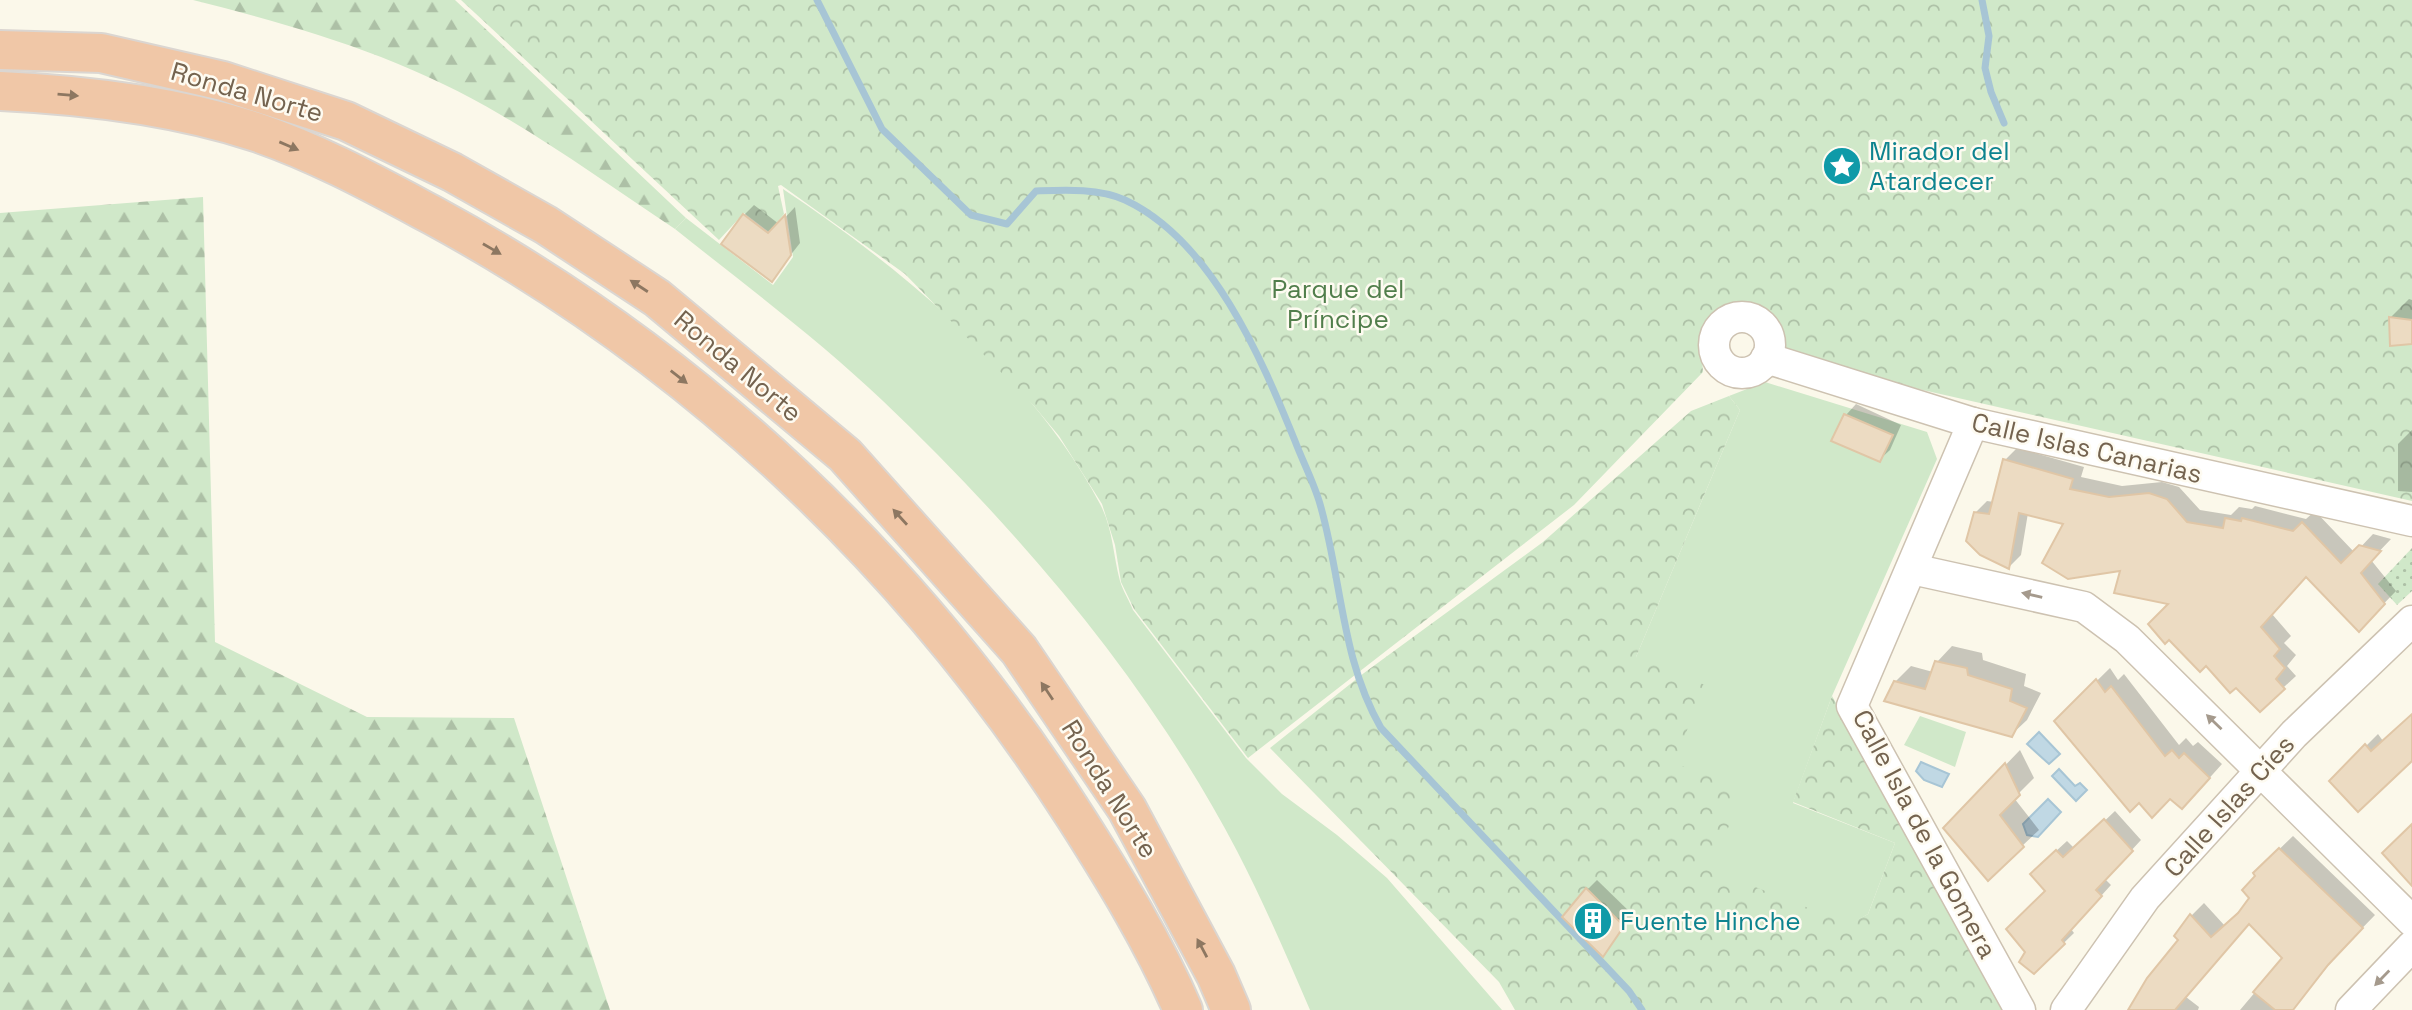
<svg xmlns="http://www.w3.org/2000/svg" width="2412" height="1010" font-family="'Space Grotesk',sans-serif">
  <defs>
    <pattern id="forest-firs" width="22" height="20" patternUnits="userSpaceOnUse" patternTransform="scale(1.75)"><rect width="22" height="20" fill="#d0e8c9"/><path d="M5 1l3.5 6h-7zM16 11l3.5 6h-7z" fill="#adc0a6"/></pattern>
    <pattern id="park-crowns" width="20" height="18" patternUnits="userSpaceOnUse" patternTransform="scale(1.75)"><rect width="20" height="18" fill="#d0e8c9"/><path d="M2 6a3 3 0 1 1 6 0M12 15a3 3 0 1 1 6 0" fill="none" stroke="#adc0a6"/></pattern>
    <pattern id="garden-dots" width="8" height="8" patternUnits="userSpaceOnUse" patternTransform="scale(1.75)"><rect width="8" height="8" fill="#d0e8c9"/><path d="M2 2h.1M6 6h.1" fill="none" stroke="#adc0a6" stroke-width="1.8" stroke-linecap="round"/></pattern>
  </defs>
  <rect width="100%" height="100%" fill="#fbf8ea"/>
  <g fill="#d0e8c9">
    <path d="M 783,189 C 900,267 1034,377 1100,504 C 1113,528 1113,555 1120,581 C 1123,591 1129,600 1133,610 L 1246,758 L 1282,794 L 1337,835 L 1387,878 L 1502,1010 L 1310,1010 C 1287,957 1264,903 1237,851 C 1148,681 1021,533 883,401 C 818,339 745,285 675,229 L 686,218 L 773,285 L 793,257 Z"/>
    <polygon points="1765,382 1927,432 1937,459 1832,696 1793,803 1895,843 1868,914 1849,925 1712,871 1636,657 1740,410 1729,396"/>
    <polygon points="1920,716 1966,732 1955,767 1904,745"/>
  </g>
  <g fill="url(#forest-firs)">
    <path d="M 193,0 L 455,0 L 686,218 L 675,229 C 617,191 561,150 501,115 C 406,58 301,27 193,0 Z"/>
    <polygon points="203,197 215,642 367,717 514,718 610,1010 0,1010 0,213"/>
  </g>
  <g fill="url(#park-crowns)">
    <polygon points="461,0 2412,0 2412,501 1795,361 1762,314 1748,306 1728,306 1700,332 1703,372 1574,505 1248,758 1134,609 1121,582 1115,545 1102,504 1059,436 1034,406 905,274 781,185 778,186 784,214 769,232 744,213 719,240"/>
    <polygon points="1729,396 1740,410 1636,657 1705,685 1674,763 1743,789 1712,870 1849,924 1868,914 1895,843 1793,802 1832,696 2009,1010 1515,1010 1499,982 1270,748 1364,673 1543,542 1691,411"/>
  </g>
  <polygon fill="url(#garden-dots)" points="2412,548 2412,591 2397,605 2378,584"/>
  <g fill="#c0d8e4" stroke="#a7c5d5" stroke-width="2">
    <polygon points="2039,732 2060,754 2049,764 2027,744"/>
    <polygon points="1921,762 1949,774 1942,787 1924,780 1916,771"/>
    <polygon points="2059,769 2075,786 2080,783 2087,790 2076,801 2052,776"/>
    <polygon points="2048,799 2061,812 2038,837 2027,835 2023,824"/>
  </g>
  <g fill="#0003">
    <polygon points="754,205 779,224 795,207 800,243 772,279 744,215"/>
    <polygon points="2409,299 2412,300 2412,342 2390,318"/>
    <polygon points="1856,404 1901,425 1890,450 1879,460 1834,441 1846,415"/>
    <polygon points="2412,430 2412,492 2398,491 2398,444"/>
    <polygon points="2017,448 2084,467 2081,477 2122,486 2162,482 2179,487 2200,510 2231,515 2239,507 2252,509 2255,506 2306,519 2315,511 2355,553 2373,534 2391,539 2371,560 2396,591 2371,617 2307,575 2272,614 2291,636 2284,643 2296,655 2287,666 2296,676 2260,709 2171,603 2065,523 2028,513 2021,555 2009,567 1975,513 1987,501 1994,502 2005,460"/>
    <polygon points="1952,646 1982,653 1983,660 2026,674 2024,686 2041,693 2027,720 2011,735 1895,682 1911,666 1933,672 1937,662"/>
    <polygon points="2110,668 2118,680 2124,674 2179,745 2186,738 2193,746 2198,742 2222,764 2195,794 2056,721"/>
    <polygon points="2412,715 2412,759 2331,781 2378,734 2383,741"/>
    <polygon points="2020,750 2034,778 2014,798 2039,830 1988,878 1945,828"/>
    <polygon points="2115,811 2141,840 2105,879 2111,885 2071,929 2074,933 2034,972 2027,951 2047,891 2042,864 2067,841 2075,849"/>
    <polygon points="2293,836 2375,915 2341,950 2298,1003 2292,1010 2240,1010 2284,958 2249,922 2186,997 2199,1007 2198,1010 2130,1010 2180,940 2176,936 2192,915 2204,903 2225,926 2251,898 2257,875 2255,873"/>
    <polygon points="1597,880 1633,915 1603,954 1587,890"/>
  </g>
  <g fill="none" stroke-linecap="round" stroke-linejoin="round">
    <g stroke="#a7c5d5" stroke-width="7">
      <path d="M 817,0 L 882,129 L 971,215 L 1007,224 L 1036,191 C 1064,190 1098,188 1125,200 C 1211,240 1261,357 1295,441 C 1303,462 1314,483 1320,504 C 1342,580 1341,659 1381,728 L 1629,991 L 1642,1010"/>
      <polyline points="1982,0 1989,36 1985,68 1991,92 2004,123"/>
    </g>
  </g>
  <g fill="#ecdbc2" stroke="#e0c6a6" stroke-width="2">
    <polygon points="743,214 768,233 785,215 791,255 772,282 721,244"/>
    <polygon points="2389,317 2412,320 2412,344 2390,346"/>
    <polygon points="1844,414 1893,435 1880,462 1831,441"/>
    <polygon points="2003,459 2073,479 2070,489 2109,497 2149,493 2167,499 2187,522 2223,528 2225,518 2241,521 2242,518 2293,531 2302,522 2341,563 2359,545 2381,551 2361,573 2385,604 2359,632 2306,577 2261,627 2280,649 2274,656 2285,668 2276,679 2285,689 2260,712 2236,688 2230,693 2206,666 2200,672 2169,640 2165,644 2148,624 2168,604 2114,593 2120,571 2068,579 2042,563 2063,524 2019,513 2009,569 1980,555 1966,541 1974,512 1989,514"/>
    <polygon points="1935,661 1967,668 1968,675 2012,689 2010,701 2027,708 2012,737 1884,701 1894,681 1925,689"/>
    <polygon points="2096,679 2105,692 2111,686 2165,756 2172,750 2179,758 2184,753 2210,778 2182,809 2170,799 2152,818 2139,803 2130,812 2054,721"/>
    <polygon points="2412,714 2412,761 2358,812 2329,781 2365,744 2371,751"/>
    <polygon points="2005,763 2020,795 2000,815 2024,847 1988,881 1943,828"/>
    <polygon points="2104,819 2133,851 2096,890 2102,896 2062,940 2065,944 2034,974 2019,962 2025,952 2006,929 2045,891 2030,874 2056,850 2063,857"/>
    <polygon points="2412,824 2412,886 2382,853"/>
    <polygon points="2279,848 2363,928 2328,965 2293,1010 2275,1010 2253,992 2282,958 2249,924 2175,1010 2128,1010 2147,978 2178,940 2174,936 2190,914 2211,937 2238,913 2249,898 2242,890 2255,876 2253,873"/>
    <polygon points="1586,888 1624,926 1603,957 1562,917"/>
  </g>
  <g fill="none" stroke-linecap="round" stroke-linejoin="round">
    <g stroke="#cdc2b1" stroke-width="33">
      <g id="minor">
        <circle cx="1742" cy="345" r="28"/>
        <polyline points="1766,358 1973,423 2412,521"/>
        <polyline points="1973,423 1852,706 2020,1010"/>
        <polyline points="1912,569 2084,607 2127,639 2412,921"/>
        <polyline points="2066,1010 2145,898 2294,734 2412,621"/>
        <polyline points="2351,1010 2412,946"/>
      </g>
    </g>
    <g stroke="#dbd6d1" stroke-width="42">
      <g id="highway">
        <polyline points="0,50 101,53 223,81 346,121 452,172 546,225 657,298 845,455 1019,650 1127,809 1216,975 1231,1010"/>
        <path d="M 0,91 C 85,95 174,105 256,132 C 318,153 376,185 434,216 C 697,359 915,566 1076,818 C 1115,879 1154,943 1183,1010"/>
      </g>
    </g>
    <use href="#minor" stroke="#fff" stroke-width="30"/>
    <use href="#highway" stroke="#f0c7a7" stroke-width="38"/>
  </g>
  <defs><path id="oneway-solid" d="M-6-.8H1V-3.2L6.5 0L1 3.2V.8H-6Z" transform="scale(1.75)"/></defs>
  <g fill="#8d7761">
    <use href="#oneway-solid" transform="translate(68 95) rotate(5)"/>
    <use href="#oneway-solid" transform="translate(289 146) rotate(23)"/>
    <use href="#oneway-solid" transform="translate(492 249) rotate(30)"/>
    <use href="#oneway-solid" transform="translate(639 286) rotate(-147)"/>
    <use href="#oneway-solid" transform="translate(679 377) rotate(38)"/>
    <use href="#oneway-solid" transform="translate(900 517) rotate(-132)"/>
    <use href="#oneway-solid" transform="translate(1047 691) rotate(-124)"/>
    <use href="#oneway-solid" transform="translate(1202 948) rotate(-118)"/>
  </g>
  <g fill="#a59a8d">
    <use href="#oneway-solid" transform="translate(2032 595) rotate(-167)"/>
    <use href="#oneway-solid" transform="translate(2214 722) rotate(-136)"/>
    <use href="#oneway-solid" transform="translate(2382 978) rotate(134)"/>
  </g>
  <defs>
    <g id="sight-disc" transform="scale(2.0125)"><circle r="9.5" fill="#0f9aa8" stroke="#fefbf1"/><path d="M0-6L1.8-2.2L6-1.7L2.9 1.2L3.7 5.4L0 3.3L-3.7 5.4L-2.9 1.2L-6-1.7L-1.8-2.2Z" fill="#fff"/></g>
    <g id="building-disc" transform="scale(2.0125)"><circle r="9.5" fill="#0f9aa8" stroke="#fefbf1"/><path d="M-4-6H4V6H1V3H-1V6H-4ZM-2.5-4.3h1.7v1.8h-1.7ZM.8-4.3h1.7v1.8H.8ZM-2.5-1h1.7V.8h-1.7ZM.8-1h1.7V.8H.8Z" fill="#fff"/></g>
  </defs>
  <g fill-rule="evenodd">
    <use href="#sight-disc" x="1842" y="166"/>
    <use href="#building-disc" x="1593" y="921"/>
  </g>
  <g text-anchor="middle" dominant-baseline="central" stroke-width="5" stroke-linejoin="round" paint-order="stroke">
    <g font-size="26" fill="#74634f" stroke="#fefbf1">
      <text transform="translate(247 92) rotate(16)">Ronda Norte</text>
      <text transform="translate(738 366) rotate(40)">Ronda Norte</text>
      <text transform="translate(2087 448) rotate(13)">Calle Islas Canarias</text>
      <text transform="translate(1110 789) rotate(58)">Ronda Norte</text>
      <text transform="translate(2229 806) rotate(-48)">Calle Islas Cíes</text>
      <text transform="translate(1925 834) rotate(62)">Calle Isla de la Gomera</text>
    </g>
    <g font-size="26" fill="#0d838f" stroke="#fefbf1" text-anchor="start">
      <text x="1869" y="151">Mirador del<tspan x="1869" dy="30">Atardecer</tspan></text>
      <text x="1620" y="921">Fuente Hinche</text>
    </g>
    <g font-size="26" fill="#517e4b" stroke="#fefbf1">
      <text x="1338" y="289">Parque del<tspan x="1338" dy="30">Príncipe</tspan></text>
    </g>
  </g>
</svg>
